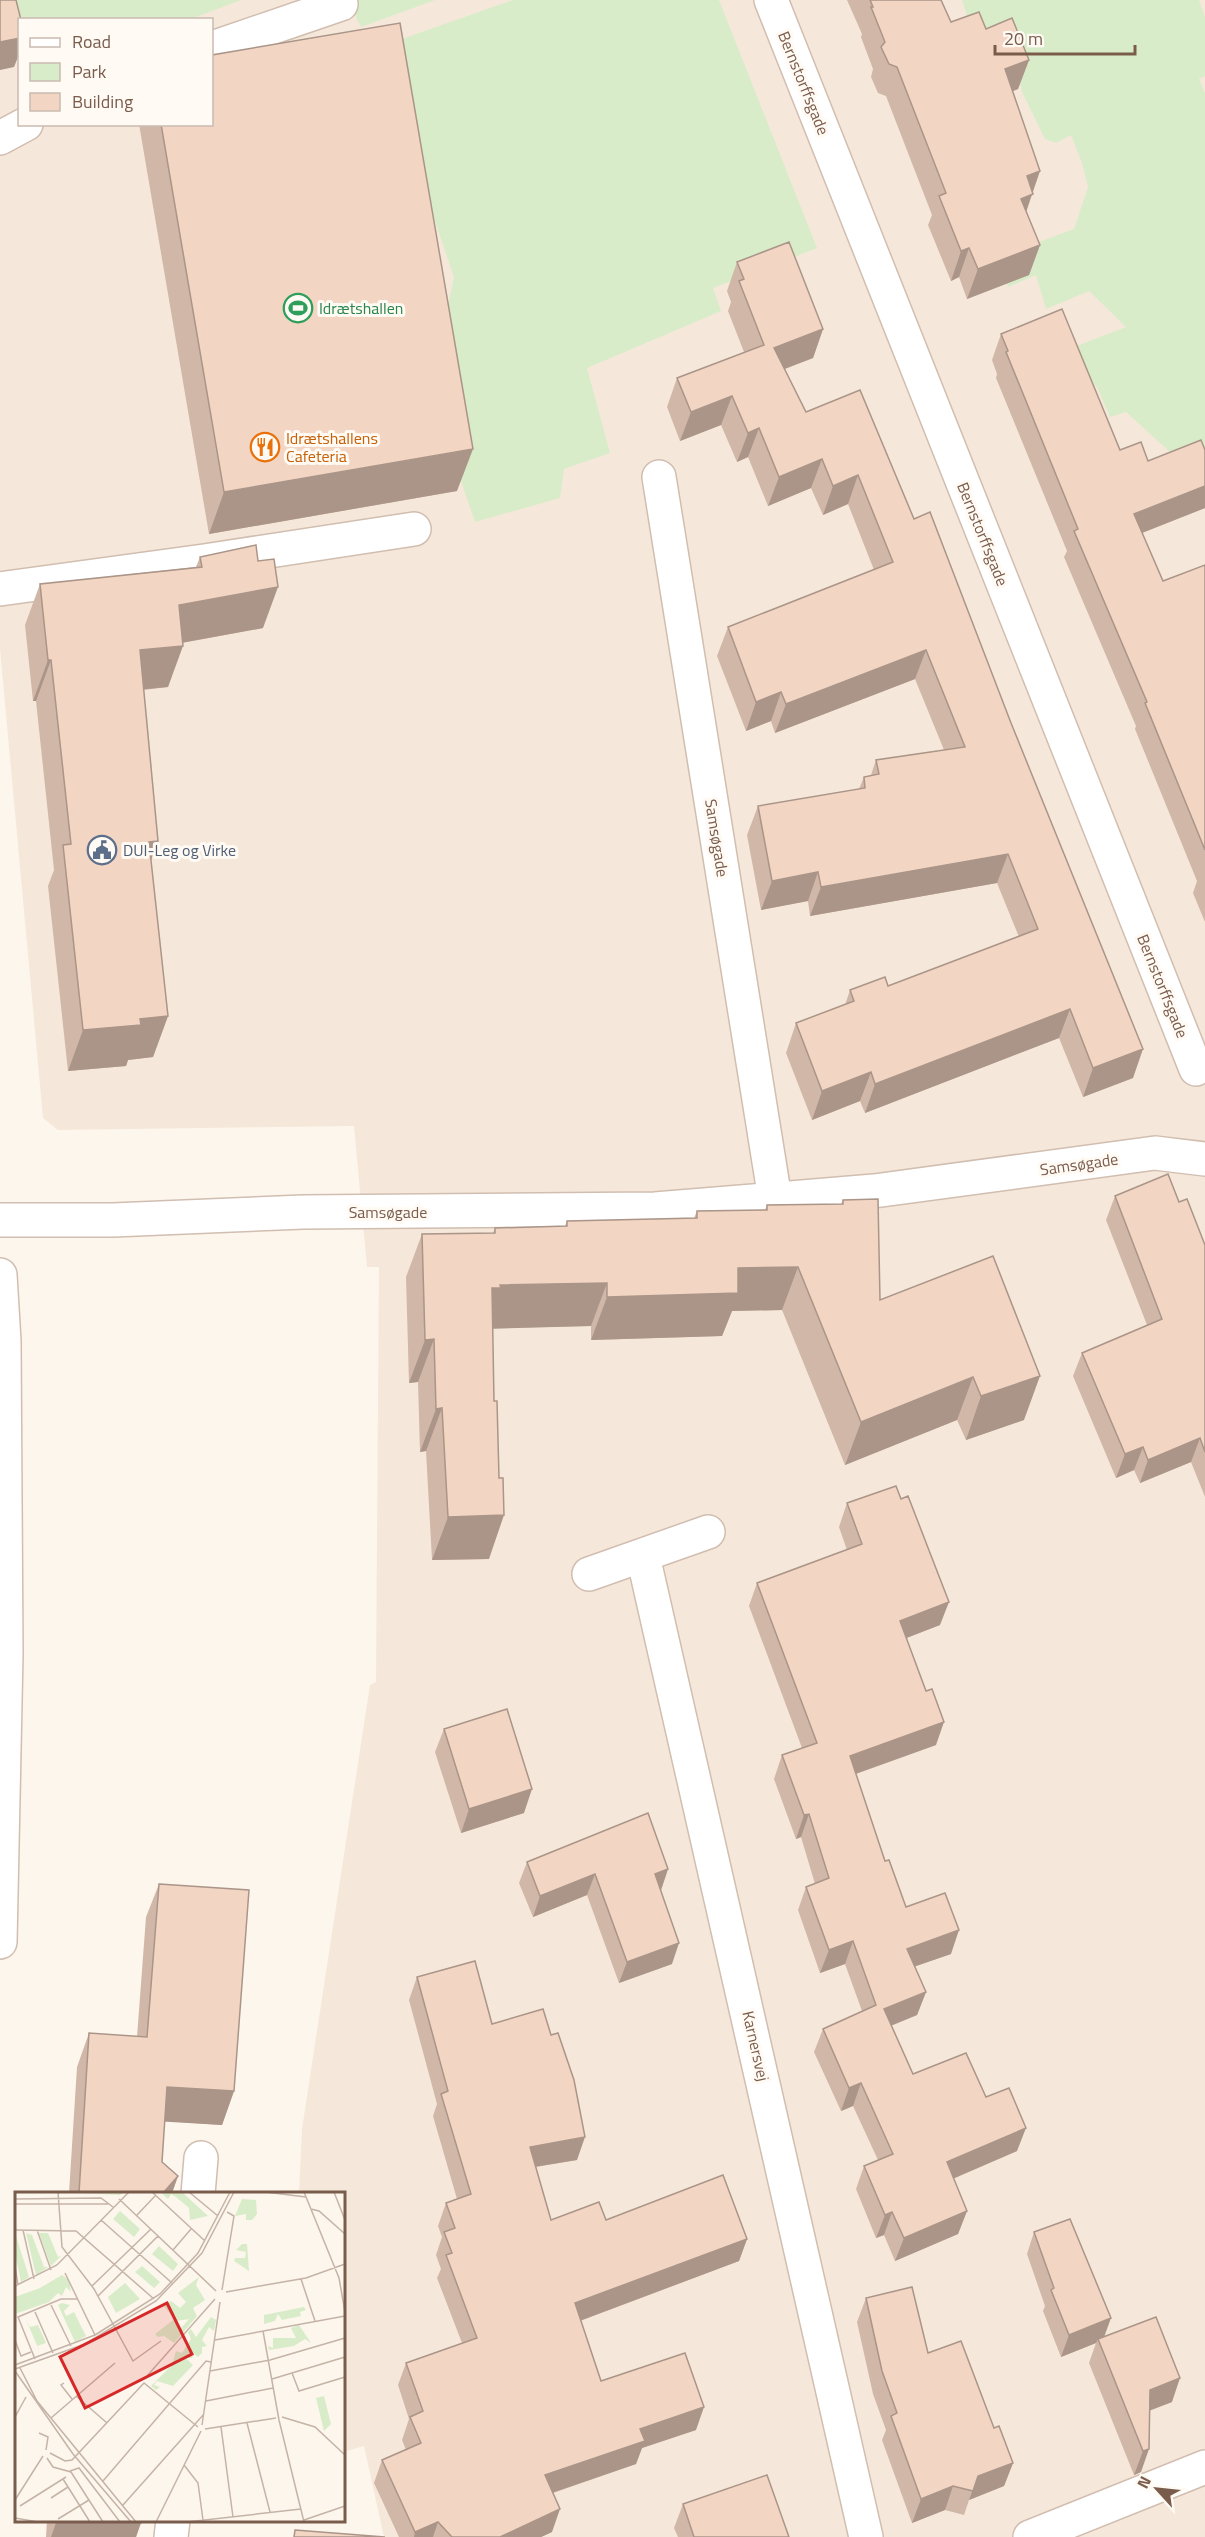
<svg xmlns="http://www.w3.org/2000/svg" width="1205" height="2537" font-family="'Titillium Web',sans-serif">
  <rect width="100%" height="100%" fill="#fdf6ec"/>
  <path fill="#f5e8da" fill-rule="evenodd" d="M 0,0 L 1205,0 L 1205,2537 L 384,2537 L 364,2446 L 344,2452 L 344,2194 L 299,2193 L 302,2129 L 370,1685 L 376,1682 L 379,1267 L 367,1267 L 354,1126 L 58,1130 L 43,1118 L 0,649 ZM 20,20 L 212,20 L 212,124 L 20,124 Z"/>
  <g fill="#d8ecc9">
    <polygon points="6,0 241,0 191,19 20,20"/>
    <polygon points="348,0 435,0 361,27"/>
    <polygon points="513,0 719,0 817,248 713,288 721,311 587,368 610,453 564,469 560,498 475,522 461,481 447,310 454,277 376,48"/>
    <polygon points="962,0 1199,0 1205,17 1205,76 1199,79 1205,93 1205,457 1181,462 1126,412 1110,417 1097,387 1067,358 1074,347 1126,327 1089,291 1046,309 1036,275 1008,287 997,258 1074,229 1088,187 1082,163 1071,135 1056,143 1045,139 1022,92 1014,54 970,25"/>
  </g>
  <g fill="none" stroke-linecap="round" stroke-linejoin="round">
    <g stroke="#d1beb0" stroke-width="36">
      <g id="minor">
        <polyline points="771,0 1196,1069"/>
        <polyline points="212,48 341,4"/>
        <polyline points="0,138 26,124"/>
        <polyline points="659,477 775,1199"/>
        <polyline points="0,589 204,561 414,529"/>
        <polyline points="0,1220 113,1220 303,1212 655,1209 874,1191 1155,1153 1205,1159"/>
        <polyline points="0,1275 4,1341 6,1654 0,1942"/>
        <polyline points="643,1556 866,2537"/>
        <polyline points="589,1574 708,1532"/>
        <polyline points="198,2194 201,2158"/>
        <polyline points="171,2537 173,2520"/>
        <polyline points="1030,2537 1205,2467"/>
      </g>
    </g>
    <use href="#minor" stroke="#fff" stroke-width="33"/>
  </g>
  <g fill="#d1b7a8">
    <polygon points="847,0 941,0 951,22 986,29 1029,60 1018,89 1012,91 1032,192 1026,212 1040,245 1029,275 967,299 959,277 951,281 928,225 932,215 886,96 878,93 871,77 873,69 861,37 862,34"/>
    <polygon points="139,124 212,124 457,491 209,534"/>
    <polygon points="737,262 823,329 813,358 785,369 806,412 860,390 1133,1078 1083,1097 1059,1038 865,1113 860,1101 812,1120 786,1053 796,1023 845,1005 850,990 888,986 1019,937 997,883 810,916 808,901 761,910 747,835 758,806 859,789 864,777 871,775 876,760 944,750 915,679 775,733 771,721 746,731 717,656 728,627 874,570 848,504 823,515 811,488 768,506 748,457 737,462 721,425 680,441 667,407 677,378 744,352 728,311 731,302 727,291"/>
    <polygon points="1001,334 1120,450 1148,461 1205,450 1205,508 1142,533 1163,581 1205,565 1205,922 1193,893 1197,881 1135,729 1136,726 1064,557 1067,551 996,378 997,374 992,360"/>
    <polygon points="200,557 263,628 182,643 168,687 144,690 151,859 168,1016 153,1057 128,1060 126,1066 68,1071 48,886 54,870 36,701 33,701 25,625 40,584 196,567"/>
    <polygon points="1115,1196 1179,1202 1205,1245 1205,1497 1191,1462 1140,1483 1134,1470 1116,1478 1073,1376 1082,1353 1147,1325 1106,1220"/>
    <polygon points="843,1200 880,1300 1024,1420 966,1440 957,1420 845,1465 782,1310 732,1311 722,1336 591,1340 591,1326 493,1328 489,1559 432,1560 426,1451 420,1452 418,1382 409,1383 406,1277 422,1234 493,1233 495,1228 565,1226 567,1221 694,1218 697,1211 765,1210 767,1205 841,1204"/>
    <polygon points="847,1503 940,1625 906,1638 936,1745 856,1774 885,1861 906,1907 951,1954 915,1966 926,1992 917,2015 891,2026 913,2074 986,2097 1017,2151 953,2179 967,2211 958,2234 895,2261 884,2235 876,2238 856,2189 864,2166 878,2160 853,2106 841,2111 814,2052 823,2029 862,2011 845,1964 820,1973 798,1910 806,1887 815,1884 801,1837 796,1839 774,1779 782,1755 802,1748 749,1606 757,1583 847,1550 839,1527"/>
    <polygon points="444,1729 524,1813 461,1833 435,1752"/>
    <polygon points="527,1862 668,1869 661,1890 672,1964 619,1983 587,1895 533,1917 519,1883"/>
    <polygon points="159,1884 234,2091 222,2125 164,2121 162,2162 178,2176 172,2193 69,2193 77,2067 89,2033 137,2037 146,1917"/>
    <polygon points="417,1977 492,2024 577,2160 536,2167 551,2220 606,2220 747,2239 739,2261 580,2321 601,2381 696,2430 642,2448 636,2464 553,2493 552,2532 541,2537 399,2537 374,2483 382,2460 406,2450 402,2440 409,2419 398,2385 406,2363 462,2343 437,2278 441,2269 436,2255 442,2237 438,2226 446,2203 457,2199 433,2116 437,2104 409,2000"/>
    <polygon points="1034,2232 1104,2337 1172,2402 1150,2410 1141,2472 1134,2475 1089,2363 1096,2343 1061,2357 1043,2311 1045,2306 1027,2254"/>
    <polygon points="866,2298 928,2353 994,2428 1013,2463 1004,2486 969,2500 964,2515 945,2510 912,2523 882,2440 886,2430 873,2394 857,2322"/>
    <polygon points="683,2504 789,2537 678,2537 674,2528"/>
    <polygon points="47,2520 141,2520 136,2537 46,2537"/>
  </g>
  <g fill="#aa9588">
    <polygon points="20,38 20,52 14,67 0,70 0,42"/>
    <polygon points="1029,60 1018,89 994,99 1005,69"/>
    <polygon points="1040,171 1022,224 1010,229 1027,176"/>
    <polygon points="1040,245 1029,275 967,299 978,269"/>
    <polygon points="969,248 959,277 951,281 961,251"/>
    <polygon points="823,329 813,358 763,377 774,348"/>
    <polygon points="732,396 721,425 680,441 691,412"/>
    <polygon points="759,428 748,457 737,462 748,433"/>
    <polygon points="473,449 457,491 209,534 224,492"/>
    <polygon points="822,459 811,488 768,506 779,477"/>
    <polygon points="858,475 848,504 823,515 833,486"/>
    <polygon points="1205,486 1205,508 1124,540 1134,514"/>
    <polygon points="278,587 263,628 164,646 179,605"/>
    <polygon points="183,646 168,687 125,691 140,650"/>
    <polygon points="926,650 915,679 775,733 786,704"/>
    <polygon points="48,660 51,660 36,701 33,701"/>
    <polygon points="781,692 771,721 746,731 756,702"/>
    <polygon points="158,841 143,882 149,842"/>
    <polygon points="1008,854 997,883 810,916 821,887"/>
    <polygon points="818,872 808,901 761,910 772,881"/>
    <polygon points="1070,1009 1059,1038 865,1113 875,1084"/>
    <polygon points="168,1016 153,1057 128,1060 126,1066 68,1071 83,1030 140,1019"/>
    <polygon points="1143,1049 1133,1078 1083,1097 1093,1068"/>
    <polygon points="871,1072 860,1101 812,1120 822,1091"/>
    <polygon points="798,1267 782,1310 732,1311 722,1336 591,1340 607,1297 738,1268"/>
    <polygon points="607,1283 591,1326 486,1329 492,1288 500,1285"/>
    <polygon points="434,1339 418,1382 409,1383 425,1340"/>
    <polygon points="1040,1376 1024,1420 966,1440 981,1396"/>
    <polygon points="973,1377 957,1420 845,1465 861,1422"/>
    <polygon points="442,1408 426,1451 420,1452 436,1409"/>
    <polygon points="1200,1438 1191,1462 1140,1483 1148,1460"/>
    <polygon points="1143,1447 1134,1470 1116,1478 1125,1454"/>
    <polygon points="504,1515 489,1559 432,1560 448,1517"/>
    <polygon points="949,1602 940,1625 891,1644 900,1621"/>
    <polygon points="944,1722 936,1745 841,1779 850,1756"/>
    <polygon points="532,1789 524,1813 461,1833 469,1809"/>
    <polygon points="809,1814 801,1837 796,1839 804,1815"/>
    <polygon points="668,1869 661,1890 655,1874"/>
    <polygon points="595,1874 587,1895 533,1917 540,1896"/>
    <polygon points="959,1930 951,1954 899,1972 907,1949"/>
    <polygon points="853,1941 845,1964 820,1973 829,1950"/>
    <polygon points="679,1943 672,1964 619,1983 627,1962"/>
    <polygon points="926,1992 917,2015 875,2032 884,2009"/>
    <polygon points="861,2083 853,2106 841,2111 849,2088"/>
    <polygon points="167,2087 234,2091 222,2125 154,2121"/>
    <polygon points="1026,2128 1017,2151 938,2185 947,2162"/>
    <polygon points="585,2137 577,2160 521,2169 530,2147"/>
    <polygon points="178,2176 172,2193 163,2193"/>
    <polygon points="967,2211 958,2234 895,2261 904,2238"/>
    <polygon points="892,2212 884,2235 876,2238 885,2215"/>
    <polygon points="747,2239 739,2261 566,2326 575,2303"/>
    <polygon points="1111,2318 1103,2340 1098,2339 1096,2343 1061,2357 1069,2335"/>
    <polygon points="1180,2378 1172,2402 1141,2414 1150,2390"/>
    <polygon points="704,2407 696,2430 642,2448 636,2464 537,2498 545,2475 640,2429"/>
    <polygon points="1149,2449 1141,2472 1134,2475 1143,2451"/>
    <polygon points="1013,2463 1004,2486 969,2500 978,2476"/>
    <polygon points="953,2486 945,2510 912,2523 921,2499"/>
    <polygon points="560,2509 552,2532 541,2537 500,2537"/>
    <polygon points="57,2520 96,2520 141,2523 136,2537 51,2537"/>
    <polygon points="438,2522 433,2537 414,2537 415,2532"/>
  </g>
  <g fill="#f3d5c3" stroke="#aa9588" stroke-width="1.5">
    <polygon points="0,0 16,0 21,20 20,20 20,38 0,42"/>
    <polygon points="870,0 941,0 951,22 979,12 986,29 1012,18 1029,60 1005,69 1040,171 1027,176 1033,194 1021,199 1040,245 978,269 969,248 961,251 939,196 946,193 897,67 889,64 881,47 885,42 871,7 873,7"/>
    <polygon points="400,23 473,449 224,492 161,124 212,124 212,55"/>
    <polygon points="789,242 823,329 774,348 806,412 860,390 914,519 930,512 1011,723 1143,1049 1093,1068 1070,1009 875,1084 871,1072 822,1091 796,1023 854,1001 850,990 885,977 888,986 1038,929 1008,854 821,887 818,872 772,881 758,806 865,788 864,777 879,774 876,760 965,747 926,650 786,704 781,692 756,702 728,627 893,562 858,475 833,486 822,459 779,477 759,428 748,433 732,396 691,412 677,378 764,345 739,281 744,279 737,262"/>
    <polygon points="1062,309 1120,450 1141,442 1148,461 1201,440 1205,450 1205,486 1134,514 1163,581 1205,565 1205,850 1145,703 1147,702 1074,531 1078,529 1006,352 1008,351 1001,334"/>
    <polygon points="256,545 258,561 274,559 278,587 179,605 183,646 140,650 158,841 149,842 168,1016 140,1019 141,1025 83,1030 63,845 71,844 51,660 48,660 40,584 202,567 200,557"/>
    <polygon points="1168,1174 1179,1202 1187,1199 1205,1245 1205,1452 1200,1438 1148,1460 1143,1447 1125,1454 1082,1353 1162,1319 1115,1196"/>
    <polygon points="878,1199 880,1300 993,1256 1040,1376 981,1396 973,1377 861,1422 798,1267 738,1268 738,1293 607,1297 607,1283 500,1285 501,1288 492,1288 494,1401 497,1401 499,1478 503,1478 504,1515 448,1517 442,1408 436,1409 434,1339 425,1340 422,1234 495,1233 495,1228 567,1226 567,1221 697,1218 697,1211 767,1210 767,1205 843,1204 843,1200"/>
    <polygon points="896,1486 901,1499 908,1496 949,1602 900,1621 926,1691 932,1689 944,1722 850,1756 885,1861 889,1860 906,1907 945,1893 959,1930 907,1949 926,1992 884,2009 913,2074 966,2053 986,2097 1009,2088 1026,2128 947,2162 967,2211 904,2238 892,2212 885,2215 864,2166 893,2154 861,2083 849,2088 823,2029 876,2005 853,1941 829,1950 806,1887 829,1878 809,1814 804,1815 782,1755 817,1743 757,1583 862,1544 847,1503"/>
    <polygon points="507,1709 532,1789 469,1809 444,1729"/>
    <polygon points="648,1813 668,1869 655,1874 679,1943 627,1962 595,1874 540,1896 527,1862"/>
    <polygon points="159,1884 249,1890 234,2091 167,2087 162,2162 178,2176 163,2193 79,2193 89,2033 147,2037"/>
    <polygon points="475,1961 492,2024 543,2009 551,2035 558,2033 574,2080 585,2137 530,2147 551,2220 599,2202 606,2220 723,2175 747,2239 575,2303 601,2381 685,2353 704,2407 640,2429 645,2441 545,2475 560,2509 500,2537 452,2537 438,2522 415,2532 382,2460 421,2443 410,2417 423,2411 406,2363 477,2338 446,2255 452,2253 444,2232 455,2228 446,2203 471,2194 441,2094 448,2091 417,1977"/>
    <polygon points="1070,2219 1111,2318 1069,2335 1051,2290 1054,2288 1034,2232"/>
    <polygon points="912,2287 928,2353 961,2341 994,2428 999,2426 1013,2463 978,2476 973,2491 953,2486 921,2499 891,2416 897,2413 882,2371 866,2298"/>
    <polygon points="1156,2317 1180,2378 1150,2390 1149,2449 1143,2451 1098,2339"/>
    <polygon points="767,2475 789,2537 694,2537 683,2504"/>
    <polygon points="96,2520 141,2520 141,2523"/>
    <polygon points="295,2530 385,2537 294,2537"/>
  </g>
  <defs>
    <g id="stadium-ring" transform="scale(1.5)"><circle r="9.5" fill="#fffaf3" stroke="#2e9e5b" stroke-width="1.5"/><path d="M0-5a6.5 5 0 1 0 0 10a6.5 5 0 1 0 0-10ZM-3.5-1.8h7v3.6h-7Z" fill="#2e9e5b"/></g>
    <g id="restaurant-ring" transform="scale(1.5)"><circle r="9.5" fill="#fffaf3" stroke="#e8710a" stroke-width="1.5"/><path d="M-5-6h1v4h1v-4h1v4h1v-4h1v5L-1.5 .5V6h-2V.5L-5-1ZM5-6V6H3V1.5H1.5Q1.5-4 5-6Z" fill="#e8710a"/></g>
    <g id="civic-ring" transform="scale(1.5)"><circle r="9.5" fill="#fffaf3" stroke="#5c6f8a" stroke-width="1.5"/><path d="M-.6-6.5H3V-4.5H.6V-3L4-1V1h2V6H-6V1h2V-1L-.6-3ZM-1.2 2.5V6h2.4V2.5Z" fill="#5c6f8a"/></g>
  </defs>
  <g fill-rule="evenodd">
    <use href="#stadium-ring" x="298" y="308"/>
    <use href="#restaurant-ring" x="265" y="447"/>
    <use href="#civic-ring" x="102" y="850"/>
  </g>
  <g text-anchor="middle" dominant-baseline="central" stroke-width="6" stroke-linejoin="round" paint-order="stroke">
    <g font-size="16" fill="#7a5c4d" stroke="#fffaf3">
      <text transform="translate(804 83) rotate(68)">Bernstorffsgade</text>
      <text transform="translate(983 534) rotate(68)">Bernstorffsgade</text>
      <text transform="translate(717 838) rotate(81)">Samsøgade</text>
      <text transform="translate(1163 986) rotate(68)">Bernstorffsgade</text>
      <text transform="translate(1079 1164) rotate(-8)">Samsøgade</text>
      <text x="388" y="1212">Samsøgade</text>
      <text transform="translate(756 2046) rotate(77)">Karnersvej</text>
    </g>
    <g font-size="16" fill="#27864d" stroke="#fffaf3" text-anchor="start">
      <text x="319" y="308">Idrætshallen</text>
    </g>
    <g font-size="16" fill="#c56008" stroke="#fffaf3" text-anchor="start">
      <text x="286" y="438">Idrætshallens<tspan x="286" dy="18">Cafeteria</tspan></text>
    </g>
    <g font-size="16" fill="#4e5e75" stroke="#fffaf3" text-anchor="start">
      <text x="123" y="850">DUI-Leg og Virke</text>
    </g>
  </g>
  <g transform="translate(15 2192)">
    <rect width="330" height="330" fill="#fdf6ec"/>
    <path d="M 46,0 L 109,0 L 105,3 ZM 145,0 L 167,0 L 193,24 L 175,28 L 174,16 L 161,5 L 156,2 L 153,7 ZM 227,7 L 241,8 L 242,22 L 237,28 L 231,28 L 231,22 L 220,24 ZM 105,19 L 125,37 L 119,45 L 98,27 ZM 0,41 L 14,85 L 6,90 L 0,61 ZM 11,41 L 17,43 L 29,75 L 33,75 L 21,83 ZM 24,41 L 33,41 L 43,65 L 46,64 L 36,74 ZM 227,52 L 232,52 L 234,79 L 219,69 L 220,66 L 230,66 L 231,60 L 221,58 ZM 144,54 L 163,72 L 158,79 L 137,62 ZM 127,74 L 145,90 L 139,96 L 120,80 ZM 47,83 L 54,88 L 56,100 L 51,95 L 47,104 L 43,101 L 34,110 L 0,122 L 0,105 L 25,96 ZM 184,85 L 181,93 L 190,108 L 178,116 L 182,124 L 159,151 L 149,144 L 143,145 L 140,142 L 158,128 L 166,136 L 174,127 L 161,129 L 149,114 L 156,109 L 165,116 L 171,110 L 163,101 ZM 110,91 L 125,107 L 101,121 L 93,105 ZM 47,111 L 55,113 L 49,119 L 51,124 L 59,120 L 71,144 L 60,150 L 43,113 ZM 289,115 L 291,118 L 285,120 L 286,124 L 267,128 L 263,122 L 260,129 L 249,132 L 249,123 ZM 10,125 L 15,135 L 23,133 L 31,151 L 22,154 L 26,163 ZM 196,125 L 201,128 L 199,139 L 194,135 L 187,148 L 192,154 L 187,155 L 187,161 L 183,165 L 178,161 L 177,166 L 171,166 L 178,173 L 158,194 L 142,189 L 139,193 L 145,195 L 141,198 L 136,194 L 157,173 L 161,159 L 167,161 L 176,147 L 173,140 L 176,137 L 181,145 ZM 284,133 L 296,151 L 290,147 L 279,154 L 254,158 L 253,154 L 258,156 L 258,146 L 281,146 L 276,136 ZM 309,204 L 316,232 L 309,239 L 301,206 Z" fill="#d8ecc9"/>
    <path fill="none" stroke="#c5b3a7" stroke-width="1.5" d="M 43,0 L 47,55 L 79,97 L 118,169 L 146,149M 137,0 L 190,49M 174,0 L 203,24M 250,0 L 291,5M 289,0 L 324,86 L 330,120M 319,0 L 330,28M 0,7 L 86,6 L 98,15M 104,7 L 201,99M 0,12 L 93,12M 296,17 L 304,19 L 330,42M 122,23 L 140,4M 86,28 L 157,91M 0,38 L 61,39 L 139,107M 8,38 L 19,87M 22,38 L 36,78M 158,58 L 176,37M 0,74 L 3,93M 50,81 L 80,143M 286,87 L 300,129M 0,94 L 42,73 L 114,0M 77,94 L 136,37M 207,98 L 219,24 L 212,20M 211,100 L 291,86 L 330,72M 83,104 L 143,44M 36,113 L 56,154M 20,120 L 38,161M 248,139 L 264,228 L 263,222M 0,148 L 6,164 L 16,160M 200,148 L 330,124M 20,167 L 3,125 L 46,107 L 62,107M 0,173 L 80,143 L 145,102 L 183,61 L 215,0M 5,176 L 22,209 L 121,330M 0,177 L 70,152 L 141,109 L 187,61 L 219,0M 0,179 L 58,262 L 116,330M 195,179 L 255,168 L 330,146M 277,181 L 284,199 L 330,185M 132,184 L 200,107M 257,187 L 330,165M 49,191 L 46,193 L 57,207M 61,204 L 92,231M 191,209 L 258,196M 0,225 L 11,205M 267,225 L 300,235 L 330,263M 36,226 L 100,171M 264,228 L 289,330M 232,231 L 255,320M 187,233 L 205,110M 206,235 L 218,325M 190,237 L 261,226M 24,241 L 33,245 L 31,258M 35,261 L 50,269 L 57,268 L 129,191 L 183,235M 32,266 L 38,275 L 56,280 L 88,330M 169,273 L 183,291 L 188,328M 55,279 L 64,276 L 105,330M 48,287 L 75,330M 88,289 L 191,169 L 196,170M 36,306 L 53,295M 0,308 L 28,264M 108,313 L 189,222M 5,314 L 51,285M 0,326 L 23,330M 43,327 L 74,308M 289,328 L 330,314M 141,330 L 186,239M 172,330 L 286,317"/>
    <path fill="#d62828" fill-opacity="0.15" stroke="#d62828" stroke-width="3" d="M 152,111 L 177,162 L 70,216 L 45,165 Z"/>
    <rect width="330" height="330" fill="none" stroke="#7a5c4d" stroke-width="3"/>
  </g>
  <rect x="18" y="18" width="195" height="108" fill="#fffaf3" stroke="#cabbb1" stroke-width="1.5"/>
  <rect x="30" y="38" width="30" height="9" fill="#ffffff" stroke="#cabbb1" stroke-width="1.5"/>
  <text x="72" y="48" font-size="18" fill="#7a5c4d">Road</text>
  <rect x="30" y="63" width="30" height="18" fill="#d8ecc9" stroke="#cabbb1" stroke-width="1.5"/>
  <text x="72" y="78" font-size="18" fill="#7a5c4d">Park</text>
  <rect x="30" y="93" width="30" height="18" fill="#f3d5c3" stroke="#cabbb1" stroke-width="1.5"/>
  <text x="72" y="108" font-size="18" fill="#7a5c4d">Building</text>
  <g transform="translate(1157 2489) rotate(297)" stroke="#fffaf3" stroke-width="4.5" paint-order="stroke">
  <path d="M0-4.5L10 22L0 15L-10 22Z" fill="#7a5c4d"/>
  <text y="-9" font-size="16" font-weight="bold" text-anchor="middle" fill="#7a5c4d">N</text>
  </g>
  <path d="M995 45v9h140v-9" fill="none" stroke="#7a5c4d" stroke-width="3"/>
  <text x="1004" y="45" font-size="18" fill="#7a5c4d" stroke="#fffaf3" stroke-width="4.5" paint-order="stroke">20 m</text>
</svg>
